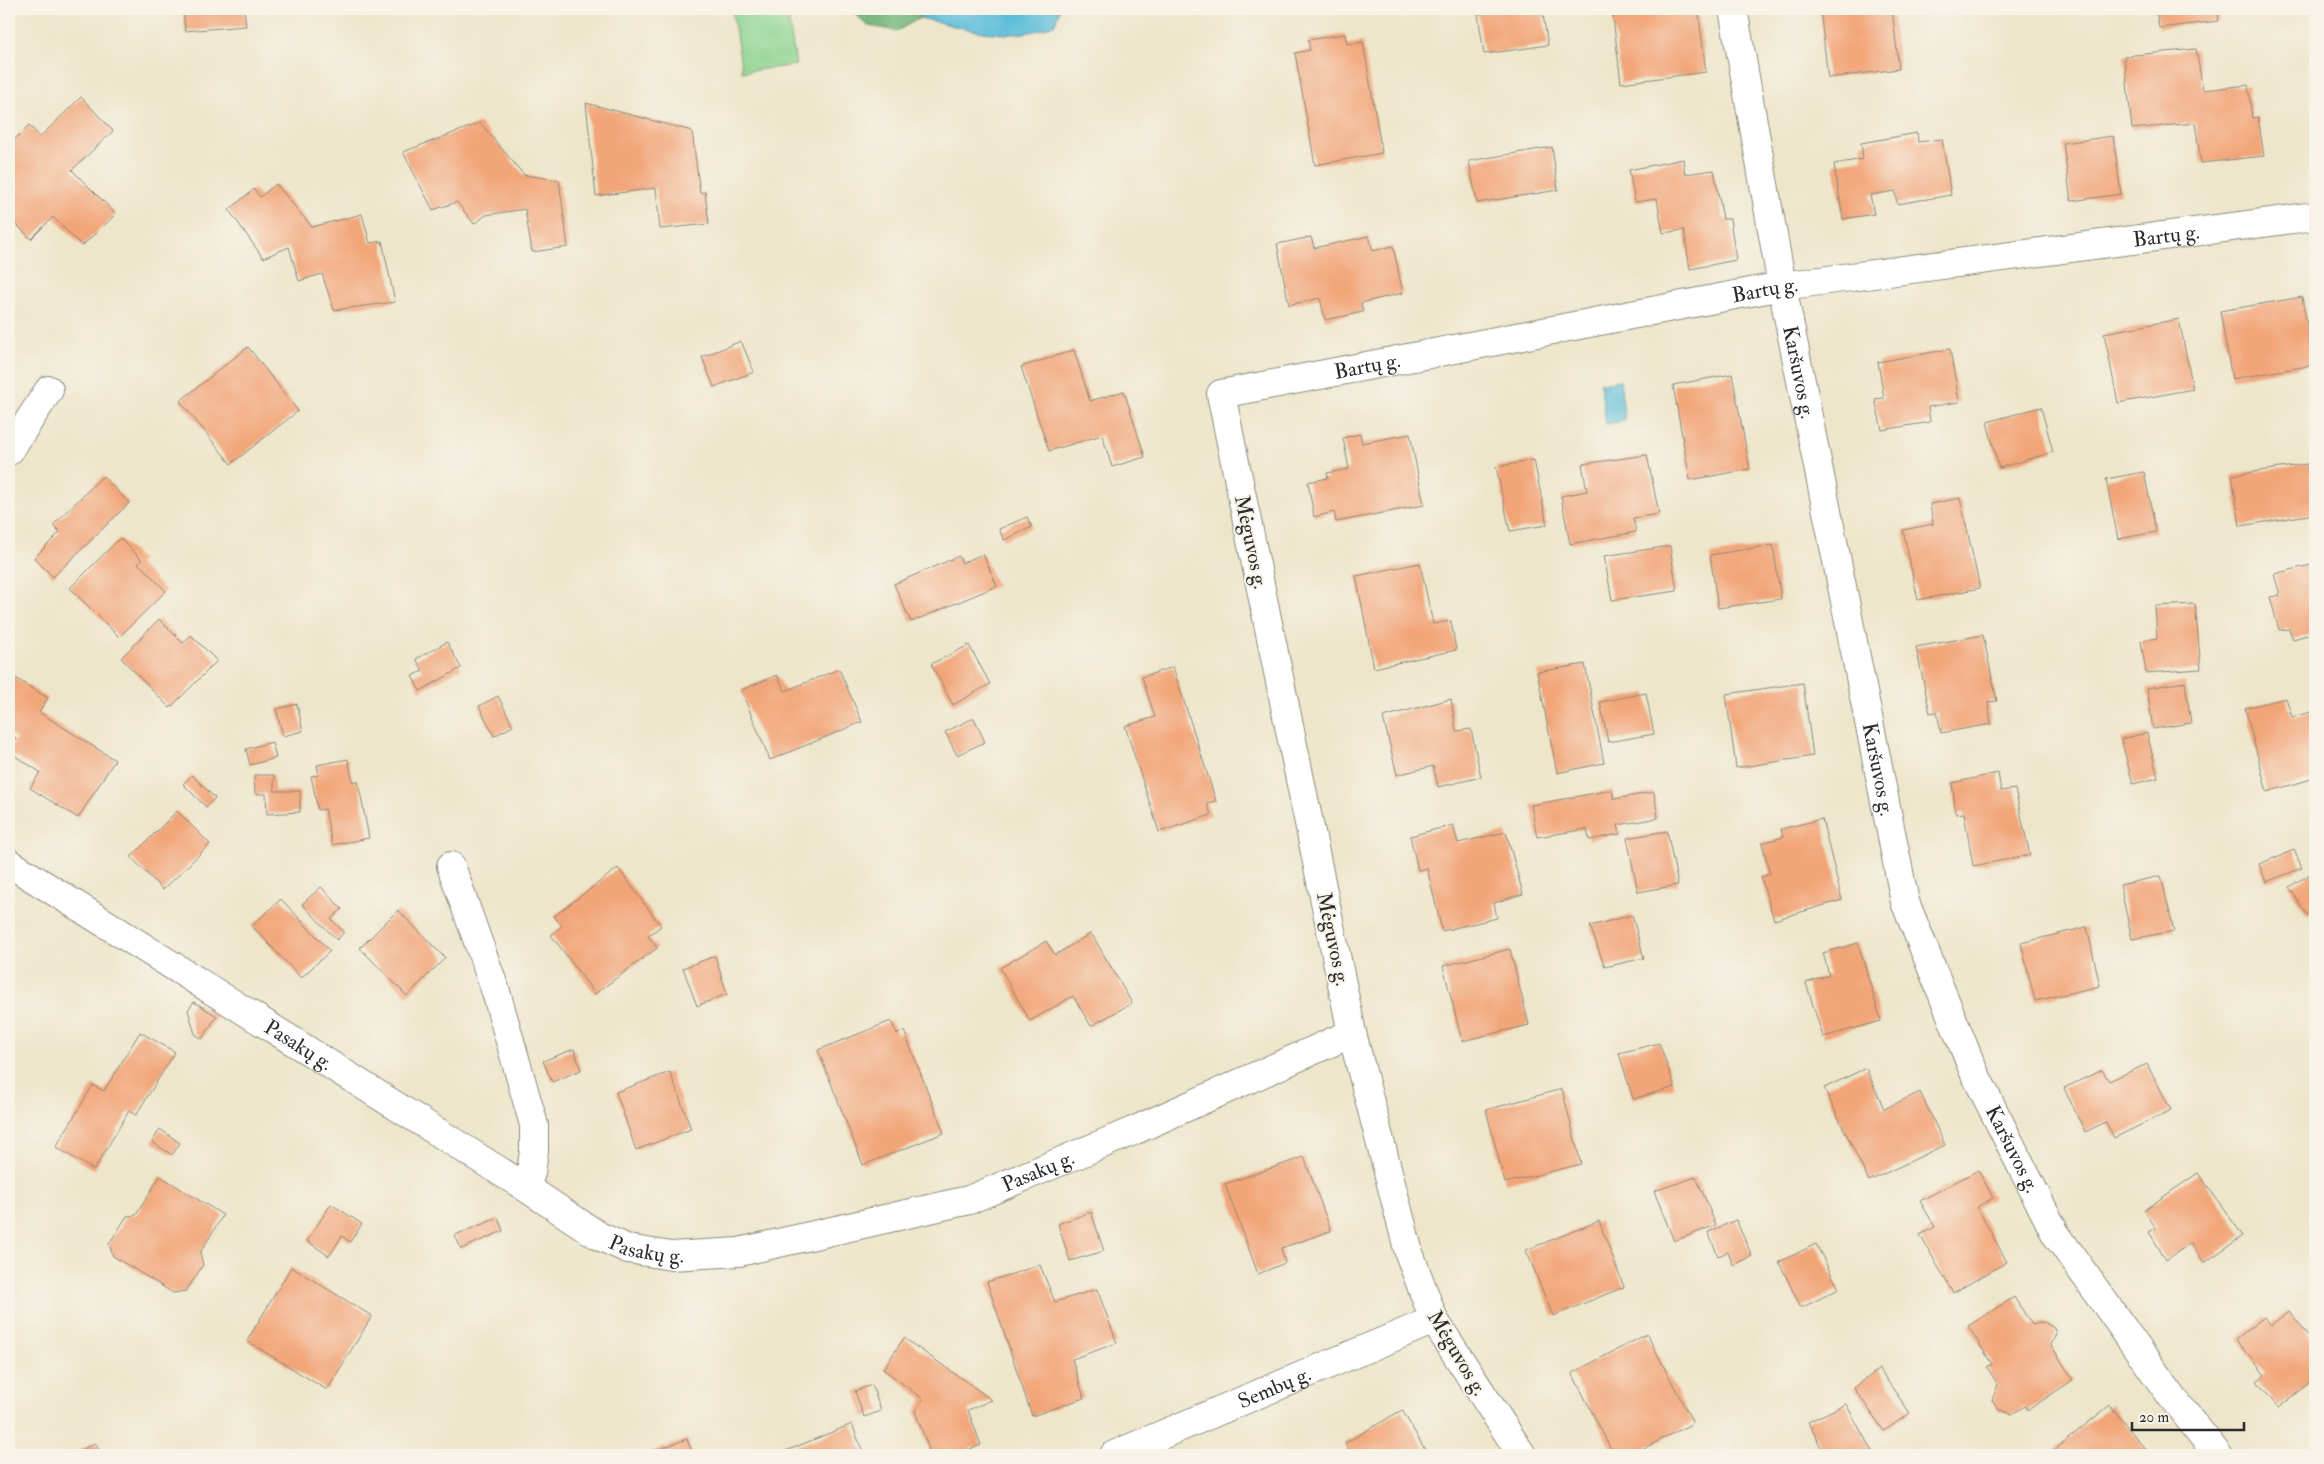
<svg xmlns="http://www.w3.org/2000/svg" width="2324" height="1464" font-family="'IM FELL Double Pica',serif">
  <rect width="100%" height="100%" fill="#f7f3e8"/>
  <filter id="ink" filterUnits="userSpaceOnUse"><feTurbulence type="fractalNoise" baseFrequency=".02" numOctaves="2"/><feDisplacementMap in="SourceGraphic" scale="10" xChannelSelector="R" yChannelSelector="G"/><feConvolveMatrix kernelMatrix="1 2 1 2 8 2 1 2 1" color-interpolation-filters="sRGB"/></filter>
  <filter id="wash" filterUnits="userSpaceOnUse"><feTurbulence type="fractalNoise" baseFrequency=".0096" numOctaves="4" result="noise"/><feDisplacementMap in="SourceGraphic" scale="20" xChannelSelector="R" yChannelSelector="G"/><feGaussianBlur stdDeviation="1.12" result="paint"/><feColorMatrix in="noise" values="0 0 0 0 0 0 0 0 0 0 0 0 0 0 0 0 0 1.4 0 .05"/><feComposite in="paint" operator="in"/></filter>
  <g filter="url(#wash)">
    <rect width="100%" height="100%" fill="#ede6ca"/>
    <polygon fill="#8bd38e" stroke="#5b7f5c" points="732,9 787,9 796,65 742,72"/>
    <polygon fill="#70b579" stroke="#4e7052" points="850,9 921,9 920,18 897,31 868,26"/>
    <g fill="#5bbdd9" stroke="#437482">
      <path d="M 921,9 L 1060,9 L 1055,24 C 1010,45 967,28 920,18 Z"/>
      <polygon points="1620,380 1625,421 1606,424 1600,383"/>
    </g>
    <g id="blocks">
      <g fill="#f2a578">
        <polygon points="183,9 244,9 246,26 185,31"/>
        <polygon points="1510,9 1542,9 1548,45 1484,54 1478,14"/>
        <polygon points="1612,9 1698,9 1706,72 1621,83"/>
        <polygon points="1820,9 1892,9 1899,69 1828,78"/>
        <polygon points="2156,9 2218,9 2219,21 2159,28"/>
        <polygon points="1345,34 1347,44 1363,42 1382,153 1315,165 1295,53 1310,50 1308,40"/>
        <polygon points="2196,49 2203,90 2248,85 2252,118 2258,117 2264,156 2201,163 2195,123 2132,129 2124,56"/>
        <polygon points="81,97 113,131 72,170 116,214 82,246 53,217 31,239 9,217 9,145 29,125 40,137"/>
        <polygon points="586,103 692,131 700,193 705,192 709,224 660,229 656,188 596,196"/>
        <polygon points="480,123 524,175 559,180 568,247 532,252 525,209 486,215 474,224 457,202 433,210 403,152"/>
        <polygon points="1917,133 1918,142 1942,139 1951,195 1897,204 1895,191 1870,195 1874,214 1843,219 1834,164 1863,159 1861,143"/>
        <polygon points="2113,136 2121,194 2071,201 2063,143"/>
        <polygon points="1552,147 1558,190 1477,203 1469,161"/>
        <polygon points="1683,159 1685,174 1714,170 1723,219 1730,219 1736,260 1690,269 1684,230 1663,233 1657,199 1635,202 1629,170"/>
        <polygon points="276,184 312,227 362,214 370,243 382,241 395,302 334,310 322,274 299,281 289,247 263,258 229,210 254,189 260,197"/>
        <polygon points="1369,236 1373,251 1393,246 1403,293 1361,303 1363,312 1325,320 1320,298 1289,305 1277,244 1311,237 1314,248"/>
        <polygon points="2302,297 2314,365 2232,379 2220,311"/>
        <polygon points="2179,319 2193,389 2118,403 2104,333"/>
        <polygon points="741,341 754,372 714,387 702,357"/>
        <polygon points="248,347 298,411 231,464 180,401"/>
        <polygon points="1950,349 1959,402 1928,407 1930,422 1882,430 1875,399 1884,398 1878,362"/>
        <polygon points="1074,350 1090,401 1124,391 1145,457 1112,467 1102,435 1049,451 1021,367"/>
        <polygon points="1732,374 1750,469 1690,480 1673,385"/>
        <polygon points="2041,407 2053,452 1999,468 1987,422"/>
        <polygon points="1360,434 1362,443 1410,434 1424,505 1336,522 1334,512 1314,517 1308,482 1328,478 1327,473 1349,469 1343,438"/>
        <polygon points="1647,455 1659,514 1633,518 1636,532 1570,544 1561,496 1587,491 1582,464"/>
        <polygon points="1534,460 1547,525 1510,531 1496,467"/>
        <polygon points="2315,463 2315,514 2240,526 2232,475"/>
        <polygon points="2144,472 2156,532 2118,539 2106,479"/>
        <polygon points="103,476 129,503 53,577 34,558 60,532 53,525"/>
        <polygon points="1960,498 1980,588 1918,600 1903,530 1933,524 1930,504"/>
        <polygon points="1027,517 1032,527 1004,540 999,529"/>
        <polygon points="120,538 142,560 138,563 166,591 119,637 70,588"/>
        <polygon points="1773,545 1781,599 1718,608 1710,555"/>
        <polygon points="1670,546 1677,591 1612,600 1604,556"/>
        <polygon points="983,554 997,586 911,622 894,584 959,556 962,563"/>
        <polygon points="1420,563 1433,624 1451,621 1456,650 1374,668 1356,576"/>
        <polygon points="2315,564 2315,633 2293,639 2289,629 2279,630 2270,597 2280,595 2274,574"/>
        <polygon points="2195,604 2201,669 2146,673 2141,641 2157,638 2155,606"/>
        <polygon points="159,619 183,643 191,635 217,661 170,708 121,658"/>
        <polygon points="1983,635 1997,701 1988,702 1991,724 1941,733 1937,712 1930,713 1916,647"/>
        <polygon points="447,642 461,668 420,691 412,676 423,671 416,659"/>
        <polygon points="969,645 990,684 953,705 931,664"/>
        <polygon points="1585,664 1604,763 1557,773 1537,672"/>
        <polygon points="1173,667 1216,801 1207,803 1211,815 1159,832 1125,726 1155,717 1142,677"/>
        <polygon points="839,669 862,722 770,760 741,690 777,675 785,691"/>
        <polygon points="9,674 48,698 39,712 115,760 78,818 30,788 40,772 9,752 16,738 9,734"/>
        <polygon points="2185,682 2191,723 2153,729 2147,688"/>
        <polygon points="1803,683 1813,756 1736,768 1726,694"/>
        <polygon points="1646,693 1654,734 1608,742 1600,702"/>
        <polygon points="498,696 513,726 494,736 479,706"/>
        <polygon points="2286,698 2292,717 2315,711 2315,778 2267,792 2245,708"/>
        <polygon points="1451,699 1456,731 1471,729 1481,777 1438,787 1433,766 1397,775 1383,717"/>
        <polygon points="297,704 303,731 283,736 276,709"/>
        <polygon points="974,718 985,742 957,755 945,732"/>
        <polygon points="2147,733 2158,778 2133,784 2121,739"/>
        <polygon points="272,742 276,758 250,765 246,749"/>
        <polygon points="348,759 353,782 358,781 369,838 332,845 325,809 318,810 311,776 319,775 317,765"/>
        <polygon points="1998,773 2001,791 2015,789 2030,855 1973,866 1964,813 1956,814 1952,783"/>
        <polygon points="192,775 215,798 206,807 183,784"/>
        <polygon points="254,775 274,775 274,791 300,791 300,812 267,814 266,794 255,794"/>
        <polygon points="1612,790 1614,799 1654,792 1658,818 1618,825 1620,834 1589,840 1587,829 1537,837 1531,805"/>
        <polygon points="177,811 210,844 163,890 131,857"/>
        <polygon points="1822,819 1842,900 1774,920 1761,877 1770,874 1762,843 1783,837 1781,829"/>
        <polygon points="1453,825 1458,843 1506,832 1523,894 1494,903 1497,918 1442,931 1427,868 1418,870 1410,836"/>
        <polygon points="1667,831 1678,885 1638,892 1627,838"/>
        <polygon points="2294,850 2302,868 2266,882 2259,864"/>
        <polygon points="618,868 661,926 648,936 657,948 595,994 551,935 562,926 554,916"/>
        <polygon points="2315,871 2315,911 2307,915 2289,887"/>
        <polygon points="2161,876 2174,931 2132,939 2120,885"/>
        <polygon points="321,887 342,909 331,919 344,932 337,940 302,904"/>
        <polygon points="281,899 330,951 301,978 252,926"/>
        <polygon points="398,910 445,958 407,996 360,948"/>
        <polygon points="1632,915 1644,958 1605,967 1590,926"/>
        <polygon points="2087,927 2100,986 2035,1001 2021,943"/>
        <polygon points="1091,933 1132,1003 1091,1026 1073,996 1030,1021 1000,968 1046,941 1055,955"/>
        <polygon points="1858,943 1881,1021 1823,1037 1806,983 1829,975 1823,953"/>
        <polygon points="1510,949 1529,1025 1462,1041 1443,966"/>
        <polygon points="715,956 727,994 697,1006 683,968"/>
        <polygon points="194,1002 217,1016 202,1039 195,1034 188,1010"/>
        <polygon points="891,1021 897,1034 904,1031 944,1133 863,1165 818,1050"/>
        <polygon points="140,1032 175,1052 136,1115 129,1111 94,1170 56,1147 93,1085 104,1091"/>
        <polygon points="1659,1043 1675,1087 1633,1099 1619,1053"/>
        <polygon points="574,1049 581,1070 552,1082 543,1061"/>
        <polygon points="2147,1064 2171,1110 2114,1138 2106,1122 2085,1132 2064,1088 2102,1070 2109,1081"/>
        <polygon points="1866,1068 1884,1109 1920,1092 1945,1145 1869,1181 1824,1088"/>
        <polygon points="670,1072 691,1129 636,1150 616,1092"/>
        <polygon points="1562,1089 1581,1164 1505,1183 1486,1110"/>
        <polygon points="160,1129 180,1143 172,1155 152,1142"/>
        <polygon points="1304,1157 1331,1231 1281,1248 1285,1263 1258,1274 1225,1184"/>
        <polygon points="1978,1170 1993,1198 1977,1207 2007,1262 1953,1293 1920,1235 1935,1227 1920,1201"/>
        <polygon points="2198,1173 2243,1236 2204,1263 2191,1243 2166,1260 2149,1232 2156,1228 2144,1210"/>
        <polygon points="160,1176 223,1215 200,1253 203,1265 186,1291 173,1293 113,1256 109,1244 127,1216 136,1215"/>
        <polygon points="1696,1177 1716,1225 1674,1241 1654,1191"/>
        <polygon points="331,1204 362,1224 350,1242 342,1236 329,1256 307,1241"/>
        <polygon points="1091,1212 1104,1251 1070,1261 1058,1224"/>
        <polygon points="498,1218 503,1231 461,1249 455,1235"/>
        <polygon points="1736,1220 1752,1256 1733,1265 1728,1252 1718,1256 1708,1232"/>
        <polygon points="1599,1221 1624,1287 1553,1316 1526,1250"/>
        <polygon points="1816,1244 1839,1289 1801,1308 1779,1262"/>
        <polygon points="1040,1265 1055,1302 1097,1289 1117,1343 1072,1359 1084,1398 1032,1416 987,1282"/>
        <polygon points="291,1267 372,1316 327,1390 247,1341"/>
        <polygon points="2014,1297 2032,1325 2044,1322 2054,1328 2056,1334 2051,1345 2073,1380 2028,1410 2025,1406 2012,1414 1999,1410 1992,1400 1998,1385 1987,1367 1992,1364 1968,1326"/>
        <polygon points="2289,1311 2315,1343 2315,1379 2278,1408 2257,1381 2265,1375 2236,1339 2264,1317 2271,1325"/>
        <polygon points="1647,1334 1693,1423 1631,1455 1614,1455 1572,1373"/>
        <polygon points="904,1338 992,1400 968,1410 981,1445 955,1455 931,1455 915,1411 923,1399 883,1369"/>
        <polygon points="1879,1369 1910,1413 1884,1431 1854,1388"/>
        <polygon points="872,1385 881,1411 864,1417 855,1391"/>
        <polygon points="1846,1404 1874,1455 1825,1455 1808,1422"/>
        <polygon points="2110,1405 2150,1455 2048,1455"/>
        <polygon points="1402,1410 1428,1455 1351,1455 1345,1443"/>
        <polygon points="852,1424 864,1455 776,1455"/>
        <polygon points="687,1439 693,1455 642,1455"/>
        <polygon points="95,1443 102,1455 71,1455"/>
      </g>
    </g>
  </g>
  <g filter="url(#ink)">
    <use href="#blocks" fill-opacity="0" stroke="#8c887a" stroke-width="1"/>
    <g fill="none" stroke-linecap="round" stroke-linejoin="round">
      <g stroke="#8c887a" stroke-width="30">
        <g id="minor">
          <path id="s1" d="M 1733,9 L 1782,286 L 1905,902 L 1974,1072 L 2055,1233 L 2172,1397 L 2218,1455"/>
          <polyline points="9,451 49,390"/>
          <path id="s2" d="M 9,863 L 525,1187 L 599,1236 L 628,1249 L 671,1256 L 739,1252 L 969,1200 L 1133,1131 L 1352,1033"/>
          <polyline points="451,866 496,992 534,1125 534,1151 531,1173 525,1187"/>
          <path id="s3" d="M 1114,1455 L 1434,1320"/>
          <path id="s4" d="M 1522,1455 L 1434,1320 L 1409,1253 L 1352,1033 L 1221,394 L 1782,286 L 2315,216"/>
        </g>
      </g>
      <use href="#minor" stroke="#fff" stroke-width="28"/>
    </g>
  </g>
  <g text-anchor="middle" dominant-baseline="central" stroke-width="4" stroke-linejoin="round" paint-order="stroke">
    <g font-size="21" fill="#2b2b2b" stroke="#f7f3e8">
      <text stroke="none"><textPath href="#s4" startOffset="2071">Bartų g.</textPath></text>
      <text stroke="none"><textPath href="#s4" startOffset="1666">Bartų g.</textPath></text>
      <text stroke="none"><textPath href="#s4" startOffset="1261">Bartų g.</textPath></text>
      <text stroke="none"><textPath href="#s1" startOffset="369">Karšuvos g.</textPath></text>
      <text transform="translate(1251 542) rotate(78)">Mėguvos g.</text>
      <text stroke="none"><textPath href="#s1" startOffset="774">Karšuvos g.</textPath></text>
      <text transform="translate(1333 939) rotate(78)">Mėguvos g.</text>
      <text stroke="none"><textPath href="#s2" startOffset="342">Pasakų g.</textPath></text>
      <text stroke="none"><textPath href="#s1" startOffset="1179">Karšuvos g.</textPath></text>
      <text stroke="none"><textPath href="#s2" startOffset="1152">Pasakų g.</textPath></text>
      <text stroke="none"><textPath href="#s2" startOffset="748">Pasakų g.</textPath></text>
      <text transform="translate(1457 1353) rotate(59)">Mėguvos g.</text>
      <text stroke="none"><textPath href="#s3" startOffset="174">Sembų g.</textPath></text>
    </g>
  </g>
  <rect width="2324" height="1464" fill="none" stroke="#f7f3e8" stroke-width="30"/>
  <path d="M2132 1422v8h112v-8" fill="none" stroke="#2b2b2b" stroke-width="2.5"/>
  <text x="2139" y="1422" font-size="15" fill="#2b2b2b" stroke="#f7f3e8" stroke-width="4" paint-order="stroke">20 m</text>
</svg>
